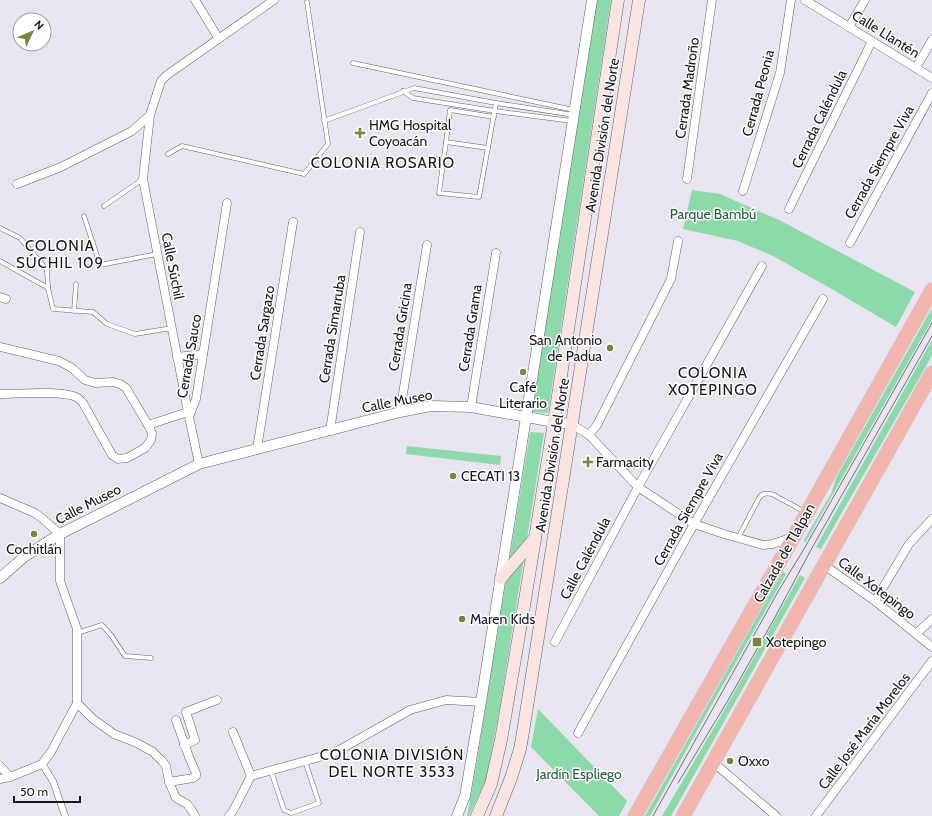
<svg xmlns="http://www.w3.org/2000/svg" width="932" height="816" font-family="Cabin,sans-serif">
  <rect width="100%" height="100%" fill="#e8e5f0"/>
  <g fill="#8cd9a9">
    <polygon points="597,0 611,0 548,413 531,412"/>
    <polygon points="692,190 720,194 781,221 915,292 896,327 830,288 773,256 738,241 683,229"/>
    <polygon points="932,308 932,320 805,543 804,540 831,494 836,478"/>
    <polygon points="932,340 932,355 925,368 821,549 816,547"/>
    <polygon points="530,432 544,433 500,707 486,780 469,816 467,816 475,773"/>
    <polygon points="407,446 501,456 500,465 406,454"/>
    <polygon points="783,571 786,574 698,729 650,816 645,816"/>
    <polygon points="800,575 805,578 671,816 662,816 726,707"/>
    <polygon points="538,709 627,801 619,816 599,816 531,747"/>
  </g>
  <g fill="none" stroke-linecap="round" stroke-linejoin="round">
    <g stroke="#63606a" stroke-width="5">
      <g id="service">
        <polyline points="353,63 574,110"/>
        <polyline points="403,91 413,98 495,111 572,121"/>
        <polyline points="324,121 414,88 496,103 574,115"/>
        <polyline points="446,142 439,193 479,197 496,103"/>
        <polyline points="488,148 446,142 450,110 494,117"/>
        <polyline points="168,154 182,146 304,174 328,144 307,2"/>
        <polyline points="104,206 143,179"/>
        <polyline points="84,216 100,265 157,254"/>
        <polyline points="0,228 20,238 47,270 48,288 53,309 93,312 107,324 135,334 172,328"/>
        <polyline points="0,261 48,288"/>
        <polyline points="74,311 76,284"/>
        <path d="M 738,538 L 759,498 C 763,492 769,493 774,495 L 805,512"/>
        <polyline points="77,633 102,625 111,635 125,656 151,658"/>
        <polyline points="271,771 284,810 291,813 319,803 305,761"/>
      </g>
    </g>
    <g stroke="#63606a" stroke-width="7">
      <polyline id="pedestrian" points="42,764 53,781 65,816"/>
    </g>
    <g stroke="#63606a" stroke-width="9">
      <g id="minor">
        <polyline points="195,0 219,39"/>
        <polyline points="805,0 932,78"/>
        <polyline points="849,27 865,0"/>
        <polyline points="916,68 932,40"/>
        <polyline points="687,179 712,0"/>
        <polyline points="17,184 61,167 132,131 150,115"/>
        <polyline points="743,191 780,73 791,0"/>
        <polyline points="789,209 872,41"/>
        <polyline points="850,243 932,93"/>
        <polyline points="0,297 6,299"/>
        <path d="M 0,347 L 59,361 L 72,368 L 85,380 L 95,383 L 113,382 L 120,384 L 126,388 L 148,425 L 152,433 L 151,440 L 145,448 L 127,458 L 118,459 L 112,455 L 83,403 C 81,401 79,398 76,397 C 62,390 17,394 0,394"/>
        <polyline points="177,357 203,354"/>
        <polyline points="471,407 496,253"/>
        <polyline points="400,412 427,245"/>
        <polyline points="189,417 196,399 227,203"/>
        <polyline points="571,424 589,435 638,487 694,524 724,534 763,545 773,544 793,537"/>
        <polyline points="148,425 188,412"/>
        <polyline points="330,431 360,232"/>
        <polyline points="589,435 597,425 671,279 678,241"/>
        <polyline points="257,449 293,222"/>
        <polyline points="199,464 188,412 143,179 150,115 161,81 167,75 274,0"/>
        <polyline points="0,498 35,513 43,519 60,534 60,581 77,629 77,703 93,719 114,734 137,743 153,752 162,761 166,766 169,782 176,798 187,804 191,809 195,816"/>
        <polyline points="824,565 875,601 932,647"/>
        <polyline points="875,601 909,544 932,519"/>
        <polyline points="916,634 932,619"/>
        <polyline points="555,642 638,487 762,266"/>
        <polyline points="233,732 251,776"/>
        <polyline points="578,733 694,524 823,299"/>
        <polyline points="184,745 195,740 186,712 217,700"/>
        <polyline points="714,763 776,816"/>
        <polyline points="0,766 10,777"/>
        <polyline points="0,779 10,777 42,764 51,752 77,703"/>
        <polyline points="169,782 193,778 196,776 196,773 189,757 176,720"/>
        <polyline points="229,816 233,811 251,776 334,753 410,710 446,700 481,702"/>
        <polyline points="816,816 932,661"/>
      </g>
    </g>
    <g stroke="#63606a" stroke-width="11">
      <g id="tertiary">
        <polyline points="0,578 24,557 60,534 199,464 400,412 431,406 471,407 554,422 571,424"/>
        <polyline points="457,816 465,796 481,702 592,0"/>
      </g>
    </g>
    <g stroke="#63606a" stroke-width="13">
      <g id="secondary">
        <polyline points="501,578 535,538"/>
        <polyline points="477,816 491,784 501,740 524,606 554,422 618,0"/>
        <polyline points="496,816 511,778 520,749 523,732 639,0"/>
      </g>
    </g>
    <g stroke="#c7c7c8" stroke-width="15">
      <g id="trunk">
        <polyline points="635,816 794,536 932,290"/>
        <polyline points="683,816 932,373"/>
      </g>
    </g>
    <use href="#service" stroke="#fff" stroke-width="4"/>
    <use href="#pedestrian" stroke="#fff" stroke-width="6"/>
    <use href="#minor" stroke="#fff" stroke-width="8"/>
    <use href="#tertiary" stroke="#fff" stroke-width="10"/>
    <use href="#secondary" stroke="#fae4e1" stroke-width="12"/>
    <use href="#trunk" stroke="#f3b6af" stroke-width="14"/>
    <g stroke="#747279" stroke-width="1">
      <polyline points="678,783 727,702 774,619 812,548 932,336"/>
      <polyline points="653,816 779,590 804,549 932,323"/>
    </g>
  </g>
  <g fill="#758839" stroke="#fff" stroke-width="1.5">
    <path d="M358 127h4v4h4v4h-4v4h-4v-4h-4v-4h4z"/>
    <circle cx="610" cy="348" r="4"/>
    <circle cx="523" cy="372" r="4"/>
    <path d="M586 456h4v4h4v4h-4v4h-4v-4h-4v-4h4z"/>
    <circle cx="453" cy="476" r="4"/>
    <circle cx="34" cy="534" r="4"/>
    <circle cx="462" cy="619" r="4"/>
    <rect x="752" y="637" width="10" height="10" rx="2"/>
    <circle cx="730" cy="761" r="4"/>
  </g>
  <g text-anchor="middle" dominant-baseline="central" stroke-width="3" stroke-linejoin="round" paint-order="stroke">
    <g font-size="14" fill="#161519" stroke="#fff">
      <text transform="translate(886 34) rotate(32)">Calle Llantén</text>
      <text transform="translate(687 88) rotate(-82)">Cerrada Madroño</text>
      <text transform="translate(758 93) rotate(-75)">Cerrada Peonia</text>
      <text transform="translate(819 119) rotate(-64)">Cerrada Caléndula</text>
      <text transform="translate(602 135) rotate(-81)">Avenida División del Norte</text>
      <text transform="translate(879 162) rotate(-61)">Cerrada Siempre Viva</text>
      <text transform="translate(173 266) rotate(79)">Calle Súchil</text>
      <text transform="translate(400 327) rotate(-81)">Cerrada Gricina</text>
      <text transform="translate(470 328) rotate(-81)">Cerrada Grama</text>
      <text transform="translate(332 329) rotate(-81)">Cerrada Simarruba</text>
      <text transform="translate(262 333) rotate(-81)">Cerrada Sargazo</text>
      <text transform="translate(189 356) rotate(-80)">Cerrada Sauco</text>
      <text transform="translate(397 401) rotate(-11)">Calle Museo</text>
      <text transform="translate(552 455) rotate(-81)">Avenida División del Norte</text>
      <text transform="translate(88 504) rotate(-27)">Calle Museo</text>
      <text transform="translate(688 509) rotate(-61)">Cerrada Siempre Viva</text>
      <text transform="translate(784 553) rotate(-61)">Calzada de Tlalpan</text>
      <text transform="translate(585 558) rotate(-62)">Calle Caléndula</text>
      <text transform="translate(877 588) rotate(37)">Calle Xotepingo</text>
      <text transform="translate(864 731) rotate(-53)">Calle José María Morelos</text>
    </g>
    <g font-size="14" fill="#161519" stroke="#fff" text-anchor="start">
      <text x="369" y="125">HMG Hospital<tspan x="369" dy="16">Coyoacán</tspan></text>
      <text x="602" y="340" text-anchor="end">San Antonio<tspan x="602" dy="16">de Padua</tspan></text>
      <text x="523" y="387" text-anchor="middle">Café<tspan x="523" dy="16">Literario</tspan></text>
      <text x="596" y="462">Farmacity</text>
      <text x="461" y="476">CECATI 13</text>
      <text x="34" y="549" text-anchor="middle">Cochitlán</text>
      <text x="470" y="619">Maren Kids</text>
      <text x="766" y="642">Xotepingo</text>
      <text x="738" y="761">Oxxo</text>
    </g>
    <g font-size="14" fill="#215f3d" stroke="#fff">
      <text x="713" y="214">Parque Bambú</text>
      <text x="579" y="774">Jardín Espliego</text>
    </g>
    <g font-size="15" letter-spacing="1" fill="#161519" stroke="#fff">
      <text x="383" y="163">COLONIA ROSARIO</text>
      <text x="60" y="246">COLONIA<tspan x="60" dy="17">SÚCHIL 109</tspan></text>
      <text x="713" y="373">COLONIA<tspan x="713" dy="17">XOTEPINGO</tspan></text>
      <text x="392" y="755">COLONIA DIVISIÓN<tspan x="392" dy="17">DEL NORTE 3533</tspan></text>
    </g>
  </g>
  <g transform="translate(32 32) rotate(46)"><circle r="19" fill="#ffffff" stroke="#a2a1a3"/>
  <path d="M0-3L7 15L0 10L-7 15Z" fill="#758839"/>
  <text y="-6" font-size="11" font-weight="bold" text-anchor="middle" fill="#161519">N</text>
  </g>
  <path d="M14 796v6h66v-6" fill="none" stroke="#161519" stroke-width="2"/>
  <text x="20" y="796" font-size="12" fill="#161519" stroke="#ffffff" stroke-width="3" paint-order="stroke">50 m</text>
</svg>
